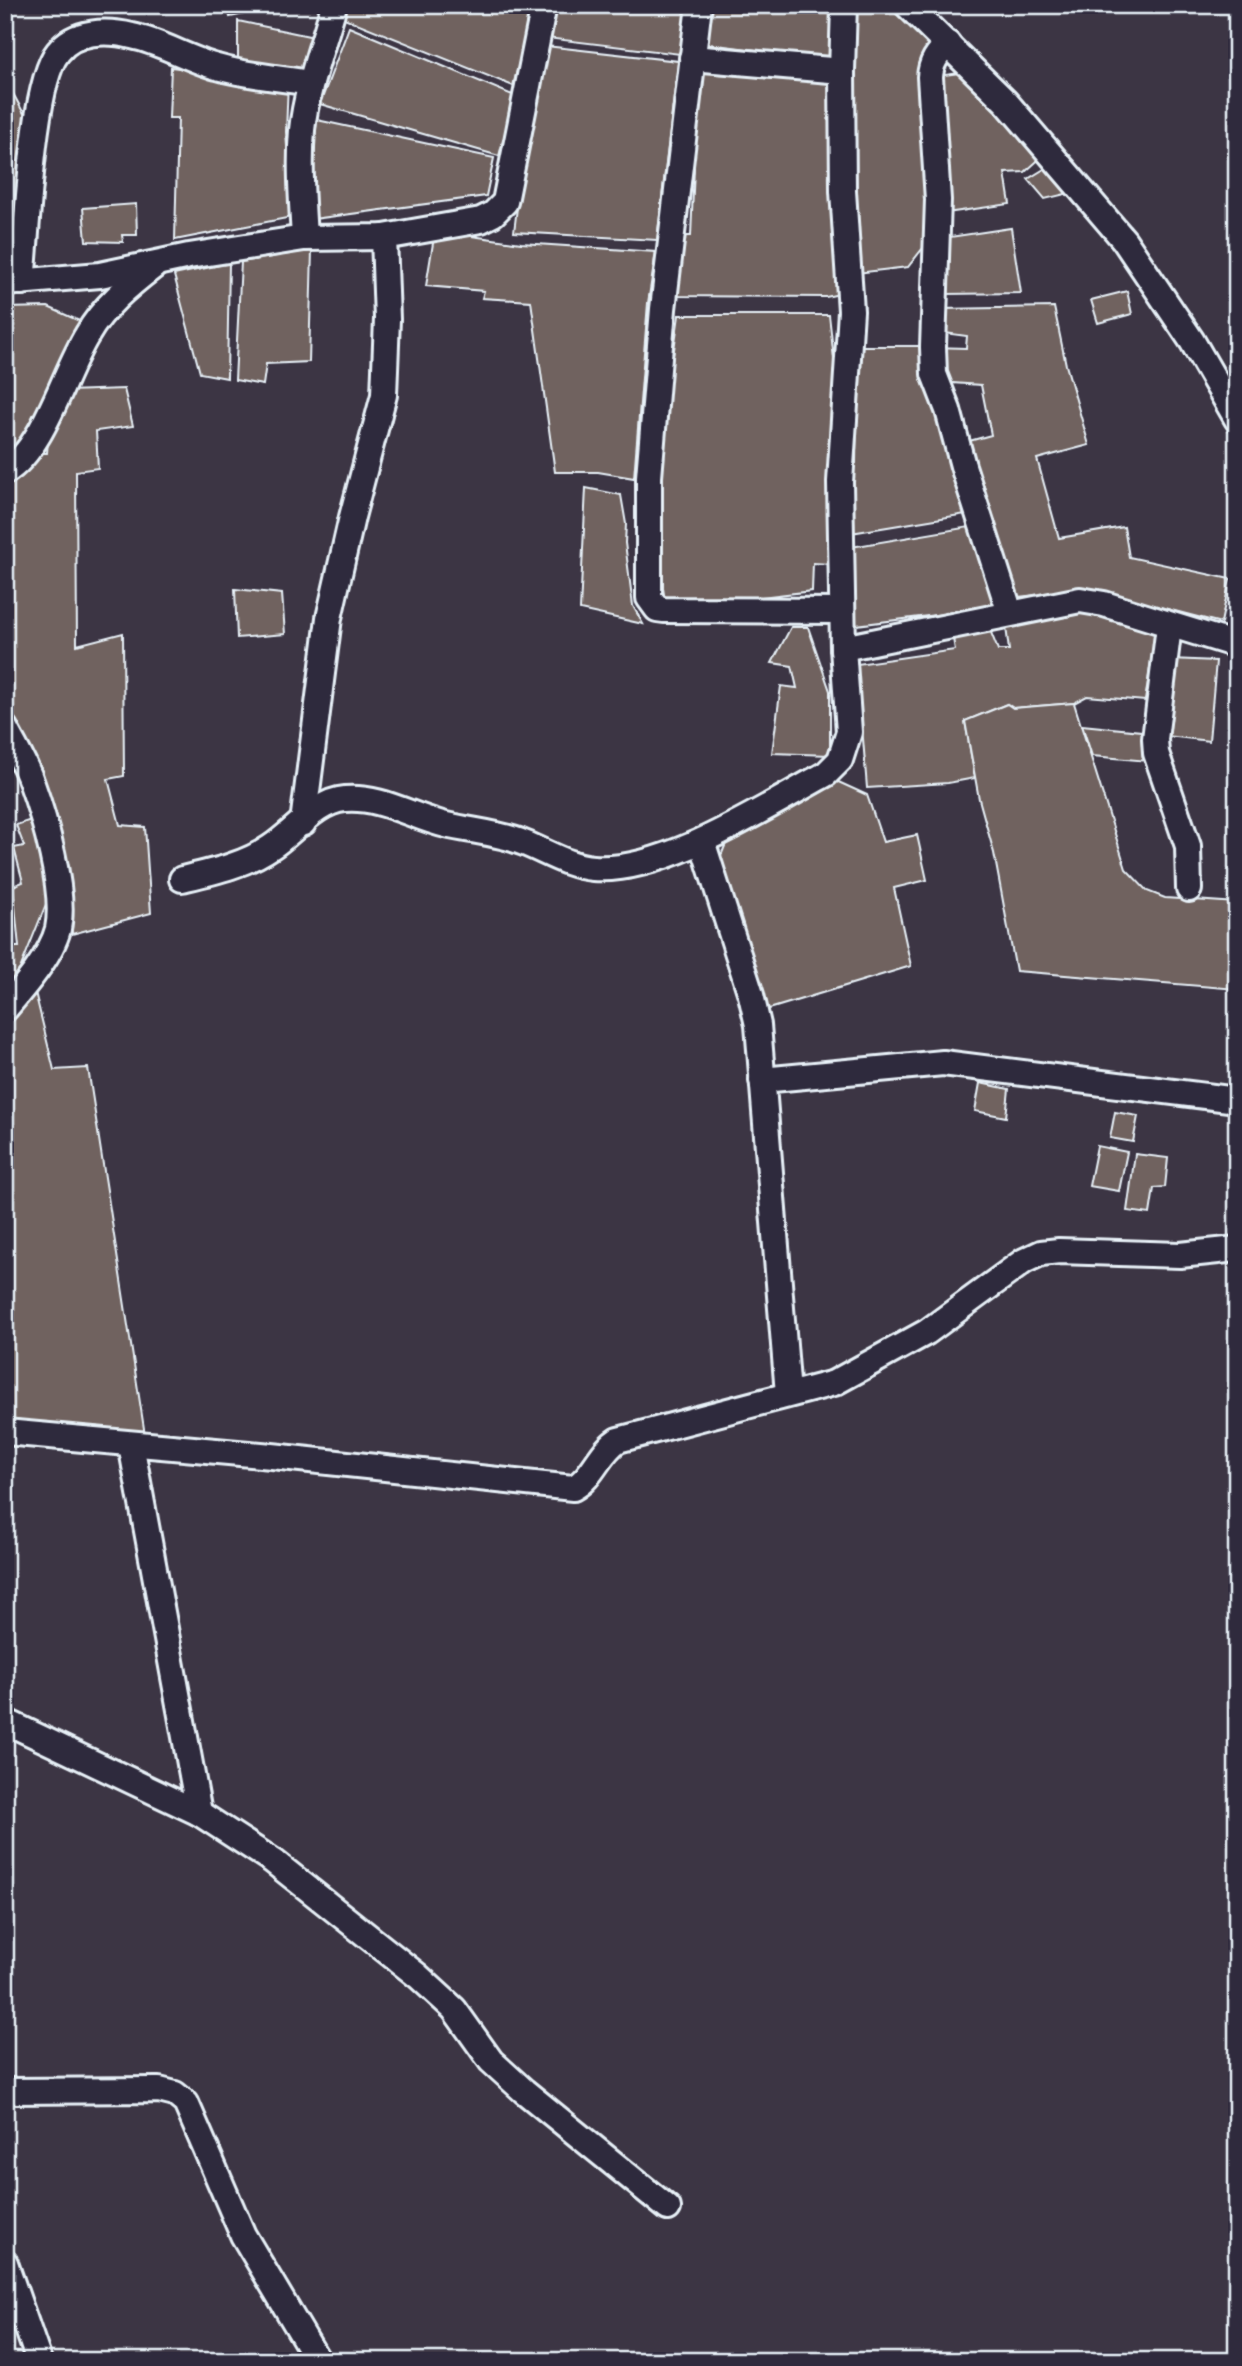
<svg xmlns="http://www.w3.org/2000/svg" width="1242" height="2366" font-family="Kalam,sans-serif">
  <rect width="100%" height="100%" fill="#3c3544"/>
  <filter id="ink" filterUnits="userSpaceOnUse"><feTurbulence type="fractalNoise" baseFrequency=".0143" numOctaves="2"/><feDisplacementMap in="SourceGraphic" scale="14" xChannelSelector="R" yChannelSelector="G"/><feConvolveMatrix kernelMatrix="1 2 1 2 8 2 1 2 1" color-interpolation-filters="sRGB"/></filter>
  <g filter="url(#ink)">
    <g fill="#70625e" stroke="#e8f1f8" stroke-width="2">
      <polygon points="227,5 267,5 268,9 230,17"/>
      <polygon points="343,5 534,5 513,86 339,16"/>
      <polygon points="547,5 686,5 680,54 538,37"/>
      <polygon points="706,5 837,5 835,60 701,43"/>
      <polygon points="857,5 904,5 933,37 930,239 908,267 857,273 853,96"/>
      <polygon points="238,21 314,37 300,77 238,66"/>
      <polygon points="349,27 515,96 499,156 320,104"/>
      <polygon points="537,45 678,61 657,240 514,232"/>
      <polygon points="702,62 837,77 844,293 826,297 675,296 682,236 691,236 694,168 691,168"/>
      <polygon points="171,67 288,82 286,132 292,217 175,240 178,118 169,118"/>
      <polygon points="967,72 1044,155 1025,172 1005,173 1010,204 946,213 937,76"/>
      <polygon points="5,79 28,121 13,262 5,263"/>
      <polygon points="317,120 494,158 486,196 313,219 310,179"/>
      <polygon points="1054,163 1078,191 1045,199 1028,179"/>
      <polygon points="136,204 137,235 122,235 123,242 86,241 83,208"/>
      <polygon points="1011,228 1021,293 946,294 943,238"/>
      <polygon points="435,231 521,243 656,252 648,303 634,478 598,472 555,472 531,301 482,298 484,291 426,286"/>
      <polygon points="312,250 309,362 266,364 263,385 235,380 241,262"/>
      <polygon points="229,263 227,378 200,373 174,275"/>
      <polygon points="1127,291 1132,314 1098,323 1091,300"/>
      <polygon points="48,307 84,323 42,413 5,469 5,308"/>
      <polygon points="1054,307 1066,365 1089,445 1037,459 1059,538 1124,527 1129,557 1230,579 1221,623 1144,603 1073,591 1009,598 962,443 991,435 981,385 937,382 934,347 966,348 967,336 945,333 941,309"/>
      <polygon points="679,315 829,315 838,395 830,564 813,563 812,591 666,608 662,581 652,562 659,453"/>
      <polygon points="858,346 921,346 966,514 845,534 848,464 856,463"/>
      <polygon points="124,389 133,426 96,431 98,468 76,471 77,645 123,633 124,776 108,779 120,825 145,827 151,913 72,934 67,886 12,724 5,711 5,474 32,453 47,453 50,418 67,391"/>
      <polygon points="586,488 621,495 626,524 625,543 633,606 643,624 580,610"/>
      <polygon points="969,527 1000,607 848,626 845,548"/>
      <polygon points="235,589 282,594 285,634 237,638"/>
      <polygon points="1083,611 1156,630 1145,701 1087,696 1074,703 1013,708 1007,704 965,721 975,778 948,783 867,788 857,664 955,650 952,633 990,630 998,650 1009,650 1006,627"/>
      <polygon points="791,627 808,627 830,691 830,755 772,753 781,686 797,688 792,666 772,663"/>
      <polygon points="1171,659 1216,661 1209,741 1158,735"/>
      <polygon points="1074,703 1126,869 1147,891 1165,898 1237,903 1237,989 1016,971 994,853 979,799 965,721 1007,704 1013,708"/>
      <polygon points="1082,725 1141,731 1148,761 1092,756"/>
      <polygon points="834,780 867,795 883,842 917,835 927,880 894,888 911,966 769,1009 758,997 718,863 729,836"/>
      <polygon points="34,819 52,889 20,969 5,990 5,947 19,947 13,886 23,882 14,848 24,846 16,825"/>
      <polygon points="35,992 54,1070 88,1068 145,1435 5,1418 5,1024"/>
      <polygon points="980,1083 1009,1089 1006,1117 975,1111"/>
      <polygon points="1115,1112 1138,1116 1133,1142 1110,1138"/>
      <polygon points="1097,1146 1127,1152 1119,1191 1089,1186"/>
      <polygon points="1135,1154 1168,1158 1165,1187 1154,1188 1150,1214 1127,1211"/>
    </g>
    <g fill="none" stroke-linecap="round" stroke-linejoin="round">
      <g stroke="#e8f1f8" stroke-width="30">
        <g id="minor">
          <polyline points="699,5 663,309 649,477 649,598 657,609 664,610 842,611"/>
          <polyline points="907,5 1006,102 1124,240 1192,341 1237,419"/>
          <path d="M 948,44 C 937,54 931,62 930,77 L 938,200 L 933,347 L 934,374 L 948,410 L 963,466 L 1010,613"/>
          <polyline points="692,58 842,71 844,5"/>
          <path d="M 304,238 C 302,202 299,166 302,130 C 306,90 323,45 334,5"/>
          <path d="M 22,282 C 27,236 32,83 58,52 C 75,30 107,30 132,36 C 161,42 188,59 217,67 C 247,76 281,78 311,83"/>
          <polyline points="5,283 100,275 189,256 304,238 384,237 481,220 493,214 505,202 544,5"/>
          <path d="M 5,472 C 44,449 63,374 87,335 C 103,307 128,286 154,266"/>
          <polyline points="1169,626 1155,739 1156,753 1188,846 1189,889"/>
          <polyline points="843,648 1080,600 1104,604 1227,642 1237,642"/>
          <path d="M 5,728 C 14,746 25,763 31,781 C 44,817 66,891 58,929 C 51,956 23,988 5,1009"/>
          <polyline points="303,823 329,618 352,517 384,395 387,319 384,237"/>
          <polyline points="702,841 751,995 758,1025 788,1394"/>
          <path d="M 182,879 C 212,872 245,865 271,847 C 294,832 317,801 345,799 C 381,796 412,817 446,825 C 471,831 500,833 524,843 C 547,852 568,866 593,868 C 663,874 765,807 826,774 L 840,760 L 849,732 L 843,648 L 840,482 L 851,311 L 843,191 L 842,71"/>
          <polyline points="762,1080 943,1063 1237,1100"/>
          <path d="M 5,1432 L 272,1456 L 573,1488 C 593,1478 599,1452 618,1440 L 834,1383 L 927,1332 L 1024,1261 L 1041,1253 L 1059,1251 L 1180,1255 L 1237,1249"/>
          <polyline points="131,1444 199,1813"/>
          <polyline points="5,1721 199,1813 273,1861 418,1976 454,2009 491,2061 524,2091 668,2208"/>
          <polyline points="5,2091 159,2090 175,2094 186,2103 243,2235 318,2361"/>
          <polyline points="5,2263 39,2361"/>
        </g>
      </g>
      <use href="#minor" stroke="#2f2a3d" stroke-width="24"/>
    </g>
  </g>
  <rect width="1242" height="2366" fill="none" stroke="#2f2a3d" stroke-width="28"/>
  <rect x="14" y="14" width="1214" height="2338" fill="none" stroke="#e8f1f8" stroke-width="2.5" filter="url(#ink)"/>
</svg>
